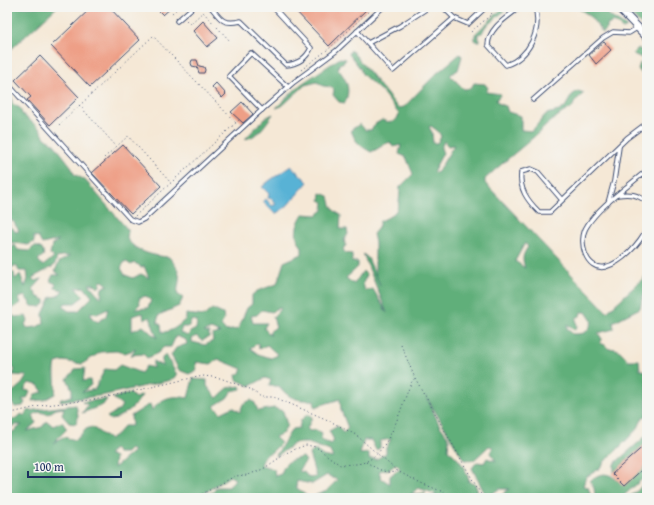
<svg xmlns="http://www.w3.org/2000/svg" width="654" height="505" font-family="'Gentium Book Plus',serif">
  <rect width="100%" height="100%" fill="#f6f6f2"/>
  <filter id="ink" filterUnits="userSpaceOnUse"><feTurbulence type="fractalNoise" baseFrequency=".025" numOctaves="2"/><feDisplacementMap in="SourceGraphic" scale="8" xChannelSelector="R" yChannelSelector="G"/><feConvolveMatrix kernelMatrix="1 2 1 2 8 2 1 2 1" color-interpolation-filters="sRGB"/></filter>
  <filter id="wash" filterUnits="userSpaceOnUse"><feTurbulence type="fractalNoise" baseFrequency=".012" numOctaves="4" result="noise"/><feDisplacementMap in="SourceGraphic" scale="16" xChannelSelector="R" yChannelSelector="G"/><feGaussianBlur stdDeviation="0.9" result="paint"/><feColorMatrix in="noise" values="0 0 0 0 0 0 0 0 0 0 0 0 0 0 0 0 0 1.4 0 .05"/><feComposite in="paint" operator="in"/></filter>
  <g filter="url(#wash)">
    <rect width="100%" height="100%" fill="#f5e8d6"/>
    <g fill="#61af7a" stroke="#3e6f6c" fill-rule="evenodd">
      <polygon points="7,7 57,7 7,53"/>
      <polygon points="504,7 509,7 485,27 482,33 478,34 479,41 475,41 475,34"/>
      <polygon points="576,7 602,7 611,17 627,27 623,29 614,22 607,25 607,29 603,33 589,15"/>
      <polygon points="623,7 647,7 647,29 644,28"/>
      <polygon points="647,47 647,80 638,69 640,63 645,65 644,59 633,54 638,48 641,50"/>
      <path d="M 351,50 L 398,108 L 404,107 L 436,74 L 460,54 L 462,56 L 458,70 L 450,75 L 464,89 L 471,88 L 474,83 L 485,84 L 488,88 L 486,92 L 501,94 L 496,100 L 499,104 L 506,106 L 508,112 L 521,116 L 521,130 L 532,131 L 546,114 L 559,111 L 565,107 L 572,95 L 578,91 L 584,93 L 575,101 L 572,108 C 559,113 546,126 535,136 C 519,150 501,164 485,179 L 485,183 L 607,312 L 647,275 L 647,295 L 643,295 L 640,308 L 613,322 L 614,329 L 598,333 L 602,339 L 600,343 L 605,345 L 609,349 C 619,347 622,353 628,360 L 639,360 L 640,370 L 647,371 L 647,416 L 643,417 L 638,428 L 615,452 L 605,461 L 599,469 L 586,477 L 583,486 L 588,487 L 592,498 L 498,498 L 509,489 L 499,489 L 490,495 L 484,492 L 472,468 L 477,462 L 484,463 L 487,458 L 496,461 L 490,453 L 493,447 L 489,446 L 474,460 L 464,460 L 426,396 L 440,426 L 449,438 L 448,450 C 459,458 467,469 469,482 L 475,484 L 478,492 L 471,498 L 428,498 L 437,494 L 418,488 L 411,494 L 426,493 L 421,498 L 316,498 L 316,495 L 327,491 L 337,480 L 327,475 L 312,484 L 297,481 L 296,487 L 309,498 L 7,498 L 7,436 L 22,425 L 14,425 L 7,432 L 7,420 L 11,421 L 22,414 L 24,416 L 27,411 L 76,405 L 78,415 L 76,424 L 69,423 L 62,415 L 64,408 L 56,409 L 48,414 L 39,412 L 33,415 L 36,423 L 27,431 L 42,427 L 47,421 L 53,426 L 62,422 L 67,429 L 53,443 L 63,437 L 76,440 L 86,429 L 92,427 L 109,439 L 116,435 L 124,426 L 132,426 L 131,416 L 150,404 L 152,410 C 163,397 171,395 188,398 L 193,379 L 207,380 L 207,386 L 217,398 L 228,388 L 240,386 L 241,389 L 232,391 L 227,398 L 214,406 L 221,413 L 233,407 L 240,412 L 243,404 L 251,400 L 255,403 L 258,411 L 274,408 L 283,411 L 287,425 L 283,433 L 275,437 L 281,443 L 272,452 L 265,455 L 261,465 L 274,469 L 275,476 L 281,474 C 285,461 290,460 303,457 L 306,461 L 298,471 L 304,472 L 309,478 L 316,477 L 309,454 L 315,450 L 323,456 L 333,458 L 330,451 L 308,443 L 295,443 L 275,457 L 292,429 L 299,428 L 301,420 L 308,414 L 312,417 L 307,429 L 310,431 L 316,430 L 322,433 L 321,440 L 331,444 L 334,440 L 329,431 L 338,426 L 343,433 L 348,428 L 341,410 L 340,399 L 315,407 L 314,400 C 298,401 289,399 279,386 L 269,386 L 271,380 L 265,378 L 250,386 L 237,380 L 236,375 L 240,373 L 242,369 L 218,359 L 211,364 L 196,362 L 197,370 L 189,374 L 179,370 L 171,355 L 176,348 L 187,344 L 186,340 L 176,336 L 171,347 L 164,347 L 158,353 L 147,358 L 143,354 L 131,355 L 136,349 L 125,353 L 116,351 L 101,352 L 82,364 L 63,361 L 56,363 C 53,374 57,384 55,394 L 44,400 L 32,401 L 35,394 L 43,392 L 38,385 L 29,383 L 24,390 L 30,391 L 28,397 L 22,400 L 25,402 L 23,406 L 15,407 L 10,401 L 10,394 L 22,384 L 27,376 L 13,375 L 15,369 L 7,366 L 7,246 L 9,249 L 15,245 L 18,250 L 29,251 L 35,246 L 42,249 L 44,255 L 38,260 L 43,266 L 54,257 L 50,254 L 52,245 L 59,240 L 42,244 L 38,237 L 34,236 L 34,242 L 28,245 L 7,242 L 7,222 L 10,225 L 8,228 L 13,228 L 15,232 L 19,231 L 13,221 L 7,221 L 7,95 L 12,98 L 12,104 L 20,108 L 22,114 L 40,129 L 45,138 L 54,144 L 71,166 L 74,174 L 85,180 L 128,230 L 127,239 C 136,252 153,256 169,257 C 182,273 180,274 177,294 L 183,298 L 179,306 L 159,315 L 157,322 L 161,325 L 162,332 C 172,332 178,326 186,319 L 186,314 L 204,316 L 212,309 L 223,314 L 224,320 L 221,325 L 226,331 L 238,329 L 247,308 L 252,304 L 252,295 L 257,291 L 277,284 L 284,262 L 302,254 L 302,247 C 293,236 296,225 303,214 L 317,215 L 323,210 L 324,202 L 320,200 L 321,193 L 329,196 C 331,206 332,211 341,215 L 340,229 L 347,229 L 348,234 L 344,240 L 346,245 L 343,249 L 345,253 L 352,254 L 352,262 L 358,262 L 358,267 L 346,278 L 354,284 L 363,271 L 367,275 L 363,283 L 365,291 L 373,289 L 387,313 L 363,254 L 368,258 L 380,285 L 375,274 L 375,243 L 373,234 L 378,228 L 380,221 C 400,213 399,207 400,187 L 413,174 L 406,157 L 399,154 L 401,145 L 393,147 L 390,142 C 383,144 379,149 371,152 C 360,146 355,142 351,130 L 360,124 L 365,130 L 371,130 L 375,124 L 382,120 C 390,123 397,123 399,114 L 382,92 L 362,74 L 360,68 L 349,54 ZM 431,126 L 439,132 L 441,137 L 437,143 L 433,143 L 432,132 L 429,127 ZM 444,141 L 448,146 L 454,145 L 437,173 L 433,172 L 443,153 L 441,148 ZM 525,243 L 528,247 C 522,255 522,259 525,268 L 515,261 ZM 61,256 L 70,256 L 59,262 L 55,271 L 60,275 L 53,275 L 50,281 L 56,284 L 55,288 L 63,290 L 58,296 L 51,297 L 43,314 L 44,323 L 37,327 L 27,328 L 25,324 L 28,321 L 26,316 L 15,317 L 9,311 L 21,303 L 19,298 L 25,296 L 32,306 L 41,307 L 45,304 L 45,300 L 38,297 L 33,289 L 42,279 L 35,281 L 32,278 L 54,266 L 57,258 ZM 125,261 L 131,265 L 134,263 L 139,265 L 141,268 L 144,266 L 149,278 L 141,274 L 133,278 L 125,275 L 121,268 ZM 16,265 L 19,271 L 27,271 L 28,279 L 25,287 L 20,274 L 15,279 L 14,273 L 10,269 ZM 103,281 L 108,285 L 102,288 L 101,298 L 89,284 L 94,284 L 98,288 L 100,286 L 100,282 ZM 84,287 L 92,297 L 78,311 L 69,311 L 63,307 L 65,303 L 75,303 L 84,296 L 76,288 ZM 146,296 L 151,300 L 148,308 L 135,309 L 140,304 L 139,298 ZM 281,308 L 273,317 L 276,327 L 269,332 L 271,336 L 264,328 L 267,323 L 253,323 L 251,316 L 257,315 L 262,310 L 272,312 L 275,309 ZM 108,309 L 106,316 L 98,322 L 92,318 L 90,312 L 97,314 ZM 581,312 L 586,312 L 592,321 C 588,333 585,334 573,334 L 567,329 L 567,324 L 574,330 L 577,328 L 576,318 L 580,316 ZM 143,313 L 144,320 L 150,317 L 157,338 L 143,326 L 132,331 L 132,316 ZM 192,320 L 197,321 L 196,329 L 190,332 L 188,336 L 180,333 L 182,327 L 188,327 ZM 211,329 L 220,333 L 212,335 L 213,341 L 205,345 L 192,342 L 192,339 L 196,336 L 202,341 L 209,337 L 209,333 L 204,332 ZM 258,343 L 259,349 L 267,345 L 278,355 L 271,358 L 258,354 L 250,348 ZM 391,439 L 386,448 L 386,453 L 377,459 L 369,459 L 369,453 L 360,454 L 364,440 L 371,440 L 376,450 L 380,448 L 380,441 ZM 114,449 L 118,453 L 126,453 L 130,449 L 134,451 L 114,468 L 115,457 L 108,454 ZM 396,464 L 400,468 L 390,476 L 390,484 L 381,478 L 379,471 L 390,469 ZM 230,476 L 235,479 L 229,487 L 217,487 L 213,492 L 205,495 L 203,494 Z"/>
      <path d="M 340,58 L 346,59 L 344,62 L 339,64 L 338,69 C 347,80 351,89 345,103 L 339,102 L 333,95 L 334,90 L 332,87 L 323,86 L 317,82 L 305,85 L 282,106 L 276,108 L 300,85 Z"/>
      <path d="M 273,114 C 265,125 258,137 245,139 L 265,118 Z"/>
      <polygon points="166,355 177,375 171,380 105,395 60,401 61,399 72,396 72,389 67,379 76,369 85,368 83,381 90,380 91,385 82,392 95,389 105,369 114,370 120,365 141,373 146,366 153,368 153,361 162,366 162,358"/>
      <path d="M 130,393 L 135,398 L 142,395 C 135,408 124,415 111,420 L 107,417 L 119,410 L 122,405 L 113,398 Z"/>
      <polygon points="107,399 103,405 82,413 88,405 82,402"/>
      <polygon points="647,435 647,442 614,472 614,464"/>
      <path d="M 647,465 L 647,475 L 621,498 L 593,498 L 595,496 L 594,488 L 590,481 C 603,469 612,474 623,486 Z"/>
      <polygon points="647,480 647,498 627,498 637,491"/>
    </g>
    <polygon fill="#58b2d5" stroke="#3a709a" points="291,166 308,182 286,207 275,214 263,201 266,199 272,206 276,204 272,199 268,198 269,194 262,187 269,181"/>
    <g id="blocks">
      <g fill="#ee9f86">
        <polygon points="92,7 109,7 140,40 90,87 51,46"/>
        <polygon points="155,7 172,7 163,15"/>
        <polygon points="292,7 369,7 329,46"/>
        <polygon points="203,21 218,38 207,47 193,31"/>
        <polygon points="604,42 611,50 596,64 589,55"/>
        <polygon points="40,56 79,97 50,125 27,100 31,97 15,80"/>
        <polygon points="192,60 197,60 199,66 204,67 205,70 204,73 199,73 197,67 192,66 191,63"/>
        <polygon points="216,83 226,94 222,98 212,87"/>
        <polygon points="242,102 253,114 243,123 231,112"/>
        <polygon points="123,145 161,186 131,214 92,173"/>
        <polygon points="647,443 647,465 624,486 612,474"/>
      </g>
    </g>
  </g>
  <g filter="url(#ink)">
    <use href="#blocks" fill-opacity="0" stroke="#3c4b70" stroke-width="1"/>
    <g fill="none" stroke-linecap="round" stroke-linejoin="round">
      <g stroke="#3c4b70" stroke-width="5.5">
        <g id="lane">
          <path d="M 211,7 C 221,20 223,25 241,21 L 286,65 C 298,64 306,59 311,48 L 273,7"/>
          <polyline points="443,7 454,18"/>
          <path d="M 520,7 C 508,17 489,27 488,45 L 506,65 C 529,57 542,31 535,7"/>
          <polyline points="177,21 193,7"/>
          <polyline points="357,31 393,71 454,18 468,24 486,7"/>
          <polyline points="368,43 400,26 429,7"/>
          <polyline points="7,83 130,219 138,222 144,219 255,116 294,82 336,51 383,7"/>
          <polyline points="533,100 603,38 613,32 629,33 637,28"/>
          <polyline points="262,110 229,76 251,53 288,87"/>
          <path d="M 647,170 C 629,186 599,206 587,226 C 577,241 586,271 605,267 C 622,263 640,243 647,228"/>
          <path d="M 617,195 C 630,193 637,194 647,202"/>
          <path d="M 562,200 L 538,172 L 531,169 L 521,172 C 519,189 527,200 539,212 L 550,212 L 627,138 L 647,123"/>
          <polyline points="608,203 614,181 619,147"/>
        </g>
      </g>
      <g stroke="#3c4b70" stroke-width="9">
        <polyline id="street" points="618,7 647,37"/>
      </g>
      <g stroke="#3c4b70" stroke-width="1" stroke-dasharray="1 3" stroke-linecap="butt">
        <polyline points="172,13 179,7"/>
        <polyline points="186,20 190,24 203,12 230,41"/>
        <polyline points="471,32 492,14 489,11"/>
        <polyline points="301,70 331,47 373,7"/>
        <polyline points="79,105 116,146"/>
        <polyline points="247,107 250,106"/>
        <polyline points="59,125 153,36 236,123"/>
        <polyline points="104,158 128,136 171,183"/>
        <polyline points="135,216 239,120"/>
        <polyline points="401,345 415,378 483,498"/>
        <polyline points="7,414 45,405 99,399 187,379 204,376 220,378 250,389 261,397 274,397 328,420 356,435 397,471 421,483 458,498"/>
        <path d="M 366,462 C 376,468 385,474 396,472"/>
        <path d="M 195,498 L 235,476 L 248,475 L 263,469 L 288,452 L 306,445 L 316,447 L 340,465 C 348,464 357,465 365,462 C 391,451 401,406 411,383 L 415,378"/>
      </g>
      <use href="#lane" stroke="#fff" stroke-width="3.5"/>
      <use href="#street" stroke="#fff" stroke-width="7"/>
    </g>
  </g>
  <rect width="654" height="505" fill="none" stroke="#f6f6f2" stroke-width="24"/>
  <path d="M28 471v6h93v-6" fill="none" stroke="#1b2f5e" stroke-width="2"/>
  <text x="34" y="471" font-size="12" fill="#1b2f5e" stroke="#f6f6f2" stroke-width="3" paint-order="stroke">100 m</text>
</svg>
